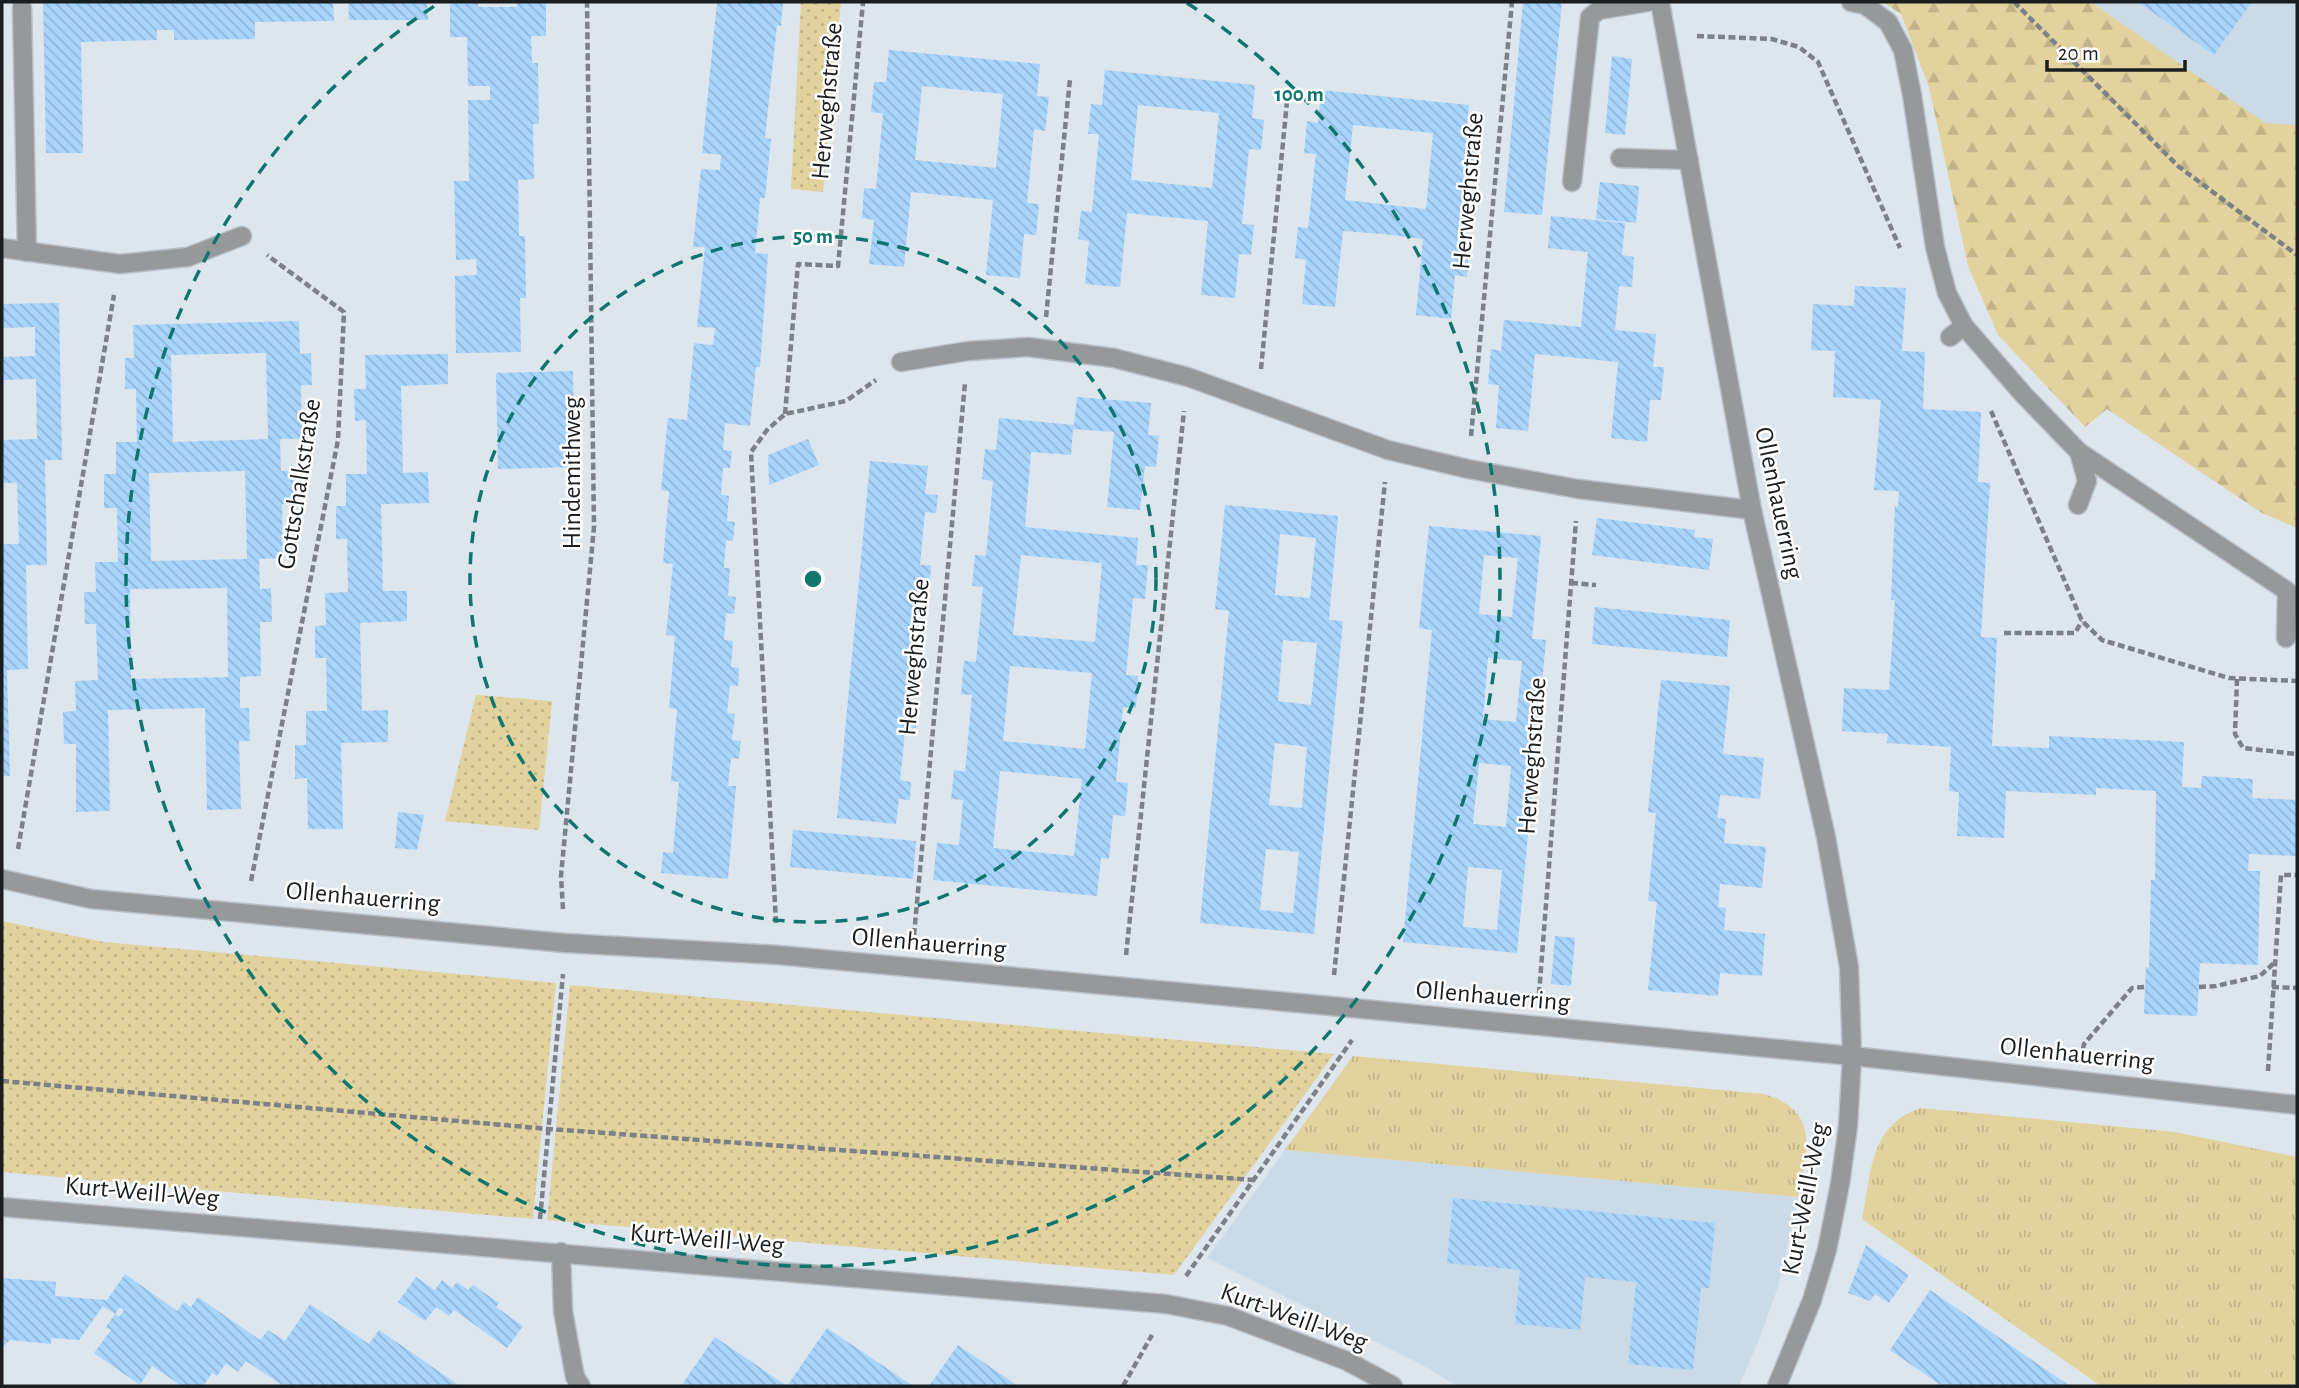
<svg xmlns="http://www.w3.org/2000/svg" width="2299" height="1388" font-family="'Alegreya Sans',sans-serif">
  <defs>
    <pattern id="grass-tufts" width="24" height="20" patternUnits="userSpaceOnUse" patternTransform="scale(1.75)"><rect width="24" height="20" fill="#e2d29e"/><path d="M3 7l-1-3M5 7V3M7 7l1-3M15 17l-1-3M17 17v-4M19 17l1-3" fill="none" stroke="#c1b488"/></pattern>
    <pattern id="forest-firs" width="22" height="20" patternUnits="userSpaceOnUse" patternTransform="scale(1.75)"><rect width="22" height="20" fill="#e2d29e"/><path d="M5 1l3.5 6h-7zM16 11l3.5 6h-7z" fill="#c1b488"/></pattern>
    <pattern id="park-dots" width="8" height="8" patternUnits="userSpaceOnUse" patternTransform="scale(1.75)"><rect width="8" height="8" fill="#e2d29e"/><path d="M2 2h.1M6 6h.1" fill="none" stroke="#c1b488" stroke-width="1.8" stroke-linecap="round"/></pattern>
    <pattern id="building-back-hatch" width="6" height="6" patternUnits="userSpaceOnUse" patternTransform="scale(1.75)"><rect width="6" height="6" fill="#a8d5fd"/><path d="M-1 5l2 2M0 0l6 6M5-1l2 2" fill="none" stroke="#90b6d9"/></pattern>
  </defs>
  <rect width="100%" height="100%" fill="#dde5ed"/>
  <g fill="#cbdae7">
    <polygon points="2091,2 2297,2 2297,145 2265,123"/>
    <polygon points="1285,1150 1798,1197 1778,1287 1759,1340 1739,1386 1457,1386 1419,1363 1207,1258"/>
  </g>
  <g fill="url(#grass-tufts)">
    <path d="M 1353,1056 L 1764,1094 C 1821,1111 1807,1151 1798,1197 L 1285,1150 Z"/>
    <path d="M 1921,1108 L 2175,1132 L 2297,1157 L 2297,1386 L 2101,1386 L 1862,1219 C 1872,1172 1869,1125 1921,1108 Z"/>
  </g>
  <polygon fill="url(#forest-firs)" points="1883,2 2091,2 2265,123 2297,125 2297,528 2262,513 2107,409 2085,427 1998,335 1968,266 1929,87 1901,14"/>
  <g fill="url(#park-dots)">
    <polygon points="801,2 841,2 823,192 791,189"/>
    <polygon points="476,695 552,701 539,830 445,821"/>
    <polygon points="2,921 104,942 556,983 533,1219 2,1172"/>
    <polygon points="570,985 1334,1054 1174,1275 547,1220"/>
  </g>
  <g fill="url(#building-back-hatch)" fill-rule="evenodd">
    <polygon points="43,2 333,2 334,21 255,22 255,39 174,40 174,30 157,30 157,40 81,42 83,153 46,153"/>
    <polygon points="348,2 427,2 428,20 349,20"/>
    <polygon points="450,2 478,2 478,7 517,7 517,2 546,2 546,36 531,36 532,63 538,63 539,124 533,124 534,179 518,180 519,236 525,236 526,298 520,298 521,352 456,353 455,276 477,275 476,259 456,260 454,181 469,181 468,100 490,100 490,86 468,86 467,37 450,37"/>
    <polygon points="717,2 783,2 781,26 777,25 765,138 771,139 765,198 760,198 755,253 768,254 760,367 756,367 750,426 725,423 723,450 732,451 730,468 723,468 721,495 729,496 727,521 735,522 733,541 726,540 724,568 730,568 728,596 736,597 734,614 726,613 724,640 733,641 731,667 739,668 738,686 730,685 727,713 735,714 732,740 741,741 739,759 731,758 728,786 736,786 728,879 661,873 663,852 673,853 679,782 671,781 677,709 669,708 675,636 666,635 673,564 663,563 669,491 661,490 668,418 687,420 694,343 713,345 715,328 697,327 705,247 693,247 701,169 720,170 721,155 702,153"/>
    <polygon points="1523,2 1562,2 1542,215 1504,212"/>
    <polygon points="2138,2 2252,2 2214,55"/>
    <path d="M 889,50 L 1040,64 L 1037,96 L 1049,97 L 1045,131 L 1034,129 L 1027,203 L 1039,204 L 1036,235 L 1024,234 L 1020,278 L 986,275 L 993,200 L 911,192 L 904,267 L 869,264 L 874,220 L 862,218 L 864,188 L 876,189 L 883,113 L 871,112 L 874,82 L 886,82 ZM 922,86 L 1003,94 L 996,168 L 915,160 Z"/>
    <polygon points="1612,56 1632,59 1625,135 1605,133"/>
    <path d="M 1105,70 L 1255,85 L 1252,118 L 1264,120 L 1261,150 L 1249,149 L 1242,224 L 1254,225 L 1251,255 L 1239,254 L 1235,298 L 1201,295 L 1208,221 L 1127,213 L 1120,287 L 1085,284 L 1089,241 L 1078,239 L 1081,211 L 1092,212 L 1099,134 L 1088,134 L 1091,104 L 1102,105 ZM 1138,105 L 1219,113 L 1212,188 L 1131,180 Z"/>
    <path d="M 1321,90 L 1469,105 L 1466,137 L 1480,138 L 1476,170 L 1465,169 L 1457,244 L 1469,244 L 1467,277 L 1455,275 L 1451,319 L 1416,315 L 1423,239 L 1383,234 L 1343,231 L 1335,307 L 1302,304 L 1306,260 L 1295,258 L 1298,227 L 1308,228 L 1316,154 L 1304,153 L 1307,121 L 1318,123 ZM 1353,125 L 1433,133 L 1426,209 L 1345,200 Z"/>
    <polygon points="1600,182 1639,186 1636,223 1596,219"/>
    <polygon points="1551,216 1625,223 1622,255 1634,257 1632,287 1619,286 1615,330 1656,334 1653,367 1664,367 1661,400 1650,400 1647,442 1611,438 1618,362 1578,358 1535,354 1528,431 1496,428 1499,385 1488,384 1491,349 1501,351 1504,320 1581,327 1588,252 1548,248"/>
    <polygon points="1855,286 1906,288 1902,351 1925,352 1923,409 1981,412 1978,482 1990,483 1981,637 1997,638 1992,746 2049,748 2049,736 2184,742 2182,787 2201,788 2202,776 2253,779 2252,798 2297,800 2297,856 2249,854 2248,871 2260,871 2258,965 2200,963 2197,1016 2144,1014 2146,967 2149,968 2151,880 2155,880 2156,791 2096,788 2096,795 2006,791 2004,838 1957,836 1959,792 1949,791 1951,747 1887,743 1888,734 1842,731 1844,688 1889,690 1895,600 1891,600 1895,506 1898,507 1899,491 1874,490 1881,400 1833,397 1835,351 1811,350 1813,304 1854,306"/>
    <polygon points="59,303 62,460 45,460 47,565 26,565 28,669 7,670 10,776 2,776 2,544 19,544 17,483 2,483 2,440 37,439 36,379 2,380 2,357 35,356 35,327 2,328 2,304"/>
    <path d="M 299,321 L 300,354 L 311,353 L 312,385 L 301,385 L 302,439 L 280,439 L 281,471 L 293,471 L 293,504 L 282,504 L 283,558 L 259,559 L 260,589 L 271,588 L 272,622 L 260,622 L 261,676 L 240,677 L 240,708 L 249,708 L 250,741 L 239,741 L 241,809 L 207,810 L 205,708 L 108,710 L 110,811 L 76,812 L 76,744 L 64,744 L 63,712 L 76,711 L 75,681 L 98,680 L 96,624 L 85,624 L 84,592 L 96,592 L 95,562 L 118,562 L 117,508 L 104,508 L 104,474 L 116,474 L 116,442 L 137,442 L 136,389 L 125,389 L 125,358 L 134,358 L 133,325 ZM 266,353 L 268,439 L 173,442 L 171,355 ZM 245,471 L 247,559 L 151,561 L 149,473 ZM 227,588 L 228,677 L 131,679 L 130,589 Z"/>
    <polygon points="448,354 448,384 401,386 403,473 428,472 429,503 381,504 383,591 407,591 407,621 360,623 362,711 388,710 388,742 341,743 343,829 308,829 307,778 295,779 295,745 306,745 306,711 327,711 326,658 315,658 315,626 326,625 325,593 348,592 347,539 336,539 336,506 346,506 346,474 367,474 366,420 355,421 354,389 366,389 365,355"/>
    <polygon points="573,371 575,467 498,469 496,373"/>
    <path d="M 1077,397 L 1151,403 L 1148,435 L 1159,436 L 1156,467 L 1145,466 L 1140,510 L 1107,507 L 1114,432 L 1073,429 L 1071,455 L 1031,452 L 1025,527 L 1138,538 L 1136,565 L 1148,565 L 1145,599 L 1133,598 L 1126,675 L 1138,676 L 1136,708 L 1123,707 L 1116,782 L 1128,783 L 1125,816 L 1113,815 L 1109,859 L 1101,858 L 1097,896 L 933,880 L 937,843 L 959,845 L 963,800 L 951,799 L 954,770 L 965,772 L 972,695 L 961,694 L 964,661 L 976,662 L 983,587 L 972,586 L 975,555 L 986,556 L 993,481 L 982,479 L 985,449 L 996,450 L 999,418 L 1074,425 ZM 1021,555 L 1102,563 L 1095,642 L 1013,635 ZM 1010,666 L 1092,673 L 1085,749 L 1003,741 ZM 1000,771 L 1082,779 L 1074,856 L 993,848 Z"/>
    <polygon points="808,439 819,465 769,485 768,455"/>
    <polygon points="870,461 928,466 925,494 938,495 936,513 925,512 920,565 931,565 930,584 918,583 914,636 925,638 923,655 912,654 907,708 918,709 916,728 905,727 903,753 900,780 911,782 910,800 899,799 896,824 837,818"/>
    <path d="M 1225,505 L 1338,516 L 1329,620 L 1343,621 L 1314,934 L 1200,923 L 1229,611 L 1215,609 ZM 1280,534 L 1316,538 L 1310,598 L 1275,595 ZM 1283,640 L 1317,643 L 1311,705 L 1278,701 ZM 1275,743 L 1307,747 L 1302,808 L 1269,805 ZM 1266,849 L 1299,852 L 1293,913 L 1260,910 Z"/>
    <polygon points="1597,518 1695,530 1694,537 1713,539 1709,570 1592,555"/>
    <path d="M 1429,526 L 1541,536 L 1532,639 L 1546,640 L 1517,953 L 1403,942 L 1432,630 L 1419,628 ZM 1484,555 L 1518,558 L 1512,617 L 1479,614 ZM 1488,658 L 1522,661 L 1516,722 L 1483,719 ZM 1479,763 L 1511,766 L 1506,827 L 1473,824 ZM 1468,867 L 1502,870 L 1497,930 L 1463,927 Z"/>
    <polygon points="1595,607 1730,620 1727,657 1592,644"/>
    <polygon points="1661,680 1730,686 1723,754 1764,758 1760,799 1720,795 1717,818 1726,819 1724,843 1766,847 1762,888 1720,884 1718,907 1726,908 1724,930 1765,934 1762,976 1720,973 1718,996 1648,990 1657,902 1648,901 1656,813 1648,812"/>
    <polygon points="398,812 424,815 417,850 395,848"/>
    <polygon points="793,830 916,841 913,879 790,867"/>
    <polygon points="1555,936 1575,938 1571,986 1551,984"/>
    <polygon points="1453,1198 1715,1223 1709,1288 1701,1288 1693,1370 1628,1364 1636,1282 1585,1277 1580,1330 1515,1324 1520,1270 1447,1263"/>
    <polygon points="1866,1245 1909,1275 1889,1303 1875,1294 1870,1301 1848,1293"/>
    <polygon points="125,1274 177,1311 184,1302 191,1307 198,1297 260,1340 268,1330 285,1341 310,1304 369,1344 379,1330 460,1386 284,1386 246,1361 238,1372 226,1363 217,1376 212,1373 203,1386 182,1386 152,1366 140,1385 94,1353 111,1330 106,1327 115,1314 119,1317 124,1310 120,1307 115,1314 103,1306 79,1340 51,1338 51,1344 10,1340 2,1348 2,1278 56,1282 55,1296 107,1300"/>
    <polygon points="416,1277 435,1290 442,1280 452,1288 457,1282 468,1290 473,1285 499,1303 496,1307 523,1326 507,1348 454,1310 449,1316 436,1307 425,1321 398,1302"/>
    <polygon points="1930,1290 2010,1345 2070,1386 1942,1386 1890,1350"/>
    <polygon points="827,1328 913,1386 681,1386 715,1337 787,1386"/>
    <polygon points="958,1345 1018,1386 929,1386"/>
  </g>
  <g fill="none" stroke-linecap="round" stroke-linejoin="round">
    <g stroke="#bac1c8" stroke-width="21">
      <g id="service">
        <polyline points="1851,2 1865,5 1888,22 1903,50 1912,95 1935,247 1947,293 1964,326 2023,394 2079,452 2287,591 2286,638"/>
        <polyline points="22,8 27,252"/>
        <polyline points="1620,158 1689,160"/>
        <polyline points="1572,182 1590,17 1599,10 1648,2"/>
        <polyline points="1950,337 1964,326"/>
        <polyline points="2078,505 2087,481 2079,452"/>
      </g>
    </g>
    <g stroke="#bac1c8" stroke-width="21">
      <g id="minor">
        <polyline points="1660,2 1752,510 1826,837 1849,967 1852,1056 1848,1126 1840,1184 1827,1250 1812,1300 1777,1386"/>
        <polyline points="2,248 120,264 188,257 242,236"/>
        <polyline points="901,362 968,351 1028,347 1114,358 1188,377 1388,450 1468,469 1578,489 1752,510"/>
        <polyline points="2,879 91,899 565,943 778,955 1331,1006 1852,1056 2297,1105"/>
        <polyline points="2,1207 1166,1304 1228,1316 1347,1361 1393,1386"/>
        <polyline points="561,1252 563,1311 575,1377 581,1386"/>
      </g>
    </g>
    <g stroke="#7b8186" stroke-width="4.5" stroke-dasharray="7 3.5" stroke-linecap="butt">
      <polyline points="2014,2 2178,166 2297,255"/>
      <polyline points="1697,36 1772,39 1799,47 1818,62 1900,248"/>
      <polyline points="1046,317 1070,79"/>
      <polyline points="1261,369 1288,91"/>
      <polyline points="1991,411 2082,621 2102,640 2229,678 2297,681"/>
      <polyline points="785,414 798,264 838,266 863,2"/>
      <polyline points="1471,436 1512,2"/>
      <polyline points="1571,583 1596,585"/>
      <polyline points="2004,633 2075,633 2082,621"/>
      <polyline points="2237,679 2235,734 2243,748 2297,754"/>
      <polyline points="18,849 114,295"/>
      <polyline points="251,881 338,440 344,312 267,255"/>
      <polyline points="563,909 561,876 594,527 587,2"/>
      <polyline points="776,923 751,452 767,430 785,414 846,401 876,380"/>
      <polyline points="914,935 965,383"/>
      <polyline points="1126,955 1184,411"/>
      <polyline points="1334,975 1385,482"/>
      <polyline points="2199,987 2216,986 2260,976 2274,963"/>
      <polyline points="2272,987 2297,988"/>
      <polyline points="1539,994 1576,521"/>
      <polyline points="2083,1049 2084,1044 2132,988 2145,987"/>
      <polyline points="2268,1071 2281,875 2297,875"/>
      <polyline points="2,1081 549,1129 1253,1180"/>
      <polyline points="540,1219 563,974"/>
      <polyline points="1186,1276 1352,1040"/>
      <polyline points="1123,1386 1152,1335"/>
    </g>
    <use href="#service" stroke="#96999c" stroke-width="18"/>
    <use href="#minor" stroke="#96999c" stroke-width="18"/>
  </g>
  <g fill="none" stroke="#0f766e" stroke-width="3.5" stroke-dasharray="12 9">
    <circle cx="813" cy="579" r="343"/>
    <path d="M1187 3A687 687 0 1 1 439 3"/>
  </g>
  <g text-anchor="middle" dominant-baseline="central" stroke-width="5" stroke-linejoin="round" paint-order="stroke">
    <g font-size="26" fill="#1b1e21" stroke="#fff">
      <text transform="translate(827 101) rotate(-85)">Herweghstraße</text>
      <text transform="translate(1468 191) rotate(-85)">Herweghstraße</text>
      <text transform="translate(572 473) rotate(-90)">Hindemithweg</text>
      <text transform="translate(299 484) rotate(-81)">Gottschalkstraße</text>
      <text transform="translate(1779 503) rotate(78)">Ollenhauerring</text>
      <text transform="translate(914 657) rotate(-85)">Herweghstraße</text>
      <text transform="translate(1532 756) rotate(-86)">Herweghstraße</text>
      <text transform="translate(363 897) rotate(5)">Ollenhauerring</text>
      <text transform="translate(929 943) rotate(5)">Ollenhauerring</text>
      <text transform="translate(1493 996) rotate(5)">Ollenhauerring</text>
      <text transform="translate(2077 1054) rotate(6)">Ollenhauerring</text>
      <text transform="translate(142 1192) rotate(5)">Kurt-Weill-Weg</text>
      <text transform="translate(1805 1199) rotate(-79)">Kurt-Weill-Weg</text>
      <text transform="translate(707 1239) rotate(5)">Kurt-Weill-Weg</text>
      <text transform="translate(1294 1317) rotate(20)">Kurt-Weill-Weg</text>
    </g>
  </g>
  <circle cx="813" cy="579" r="10" fill="#0f766e" stroke="#fff" stroke-width="3.5"/>
  <g font-size="21" text-anchor="middle" font-weight="bold" fill="#0f766e" stroke="#fff" stroke-width="5" stroke-linejoin="round" paint-order="stroke">
    <text x="1299" y="101">100 m</text>
    <text x="813" y="243">50 m</text>
  </g>
  <rect width="2299" height="1388" fill="none" stroke="#1b1e21" stroke-width="7"/>
  <path d="M2047 60v10h138v-10" fill="none" stroke="#1b1e21" stroke-width="3.5"/>
  <text x="2058" y="60" font-size="21" fill="#1b1e21" stroke="#ffffff" stroke-width="5" paint-order="stroke">20 m</text>
</svg>
